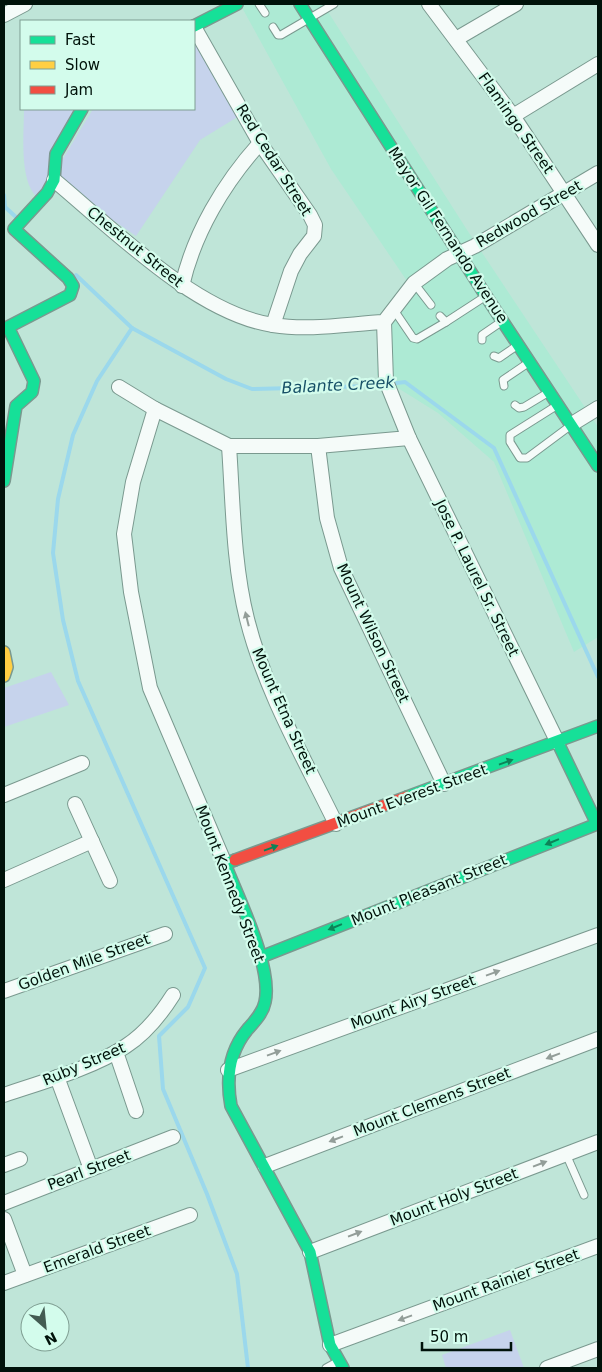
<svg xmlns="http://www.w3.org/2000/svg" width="602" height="1372" font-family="'DejaVu Sans',sans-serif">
  <rect width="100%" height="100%" fill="#bfe5d8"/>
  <polygon fill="#adead4" points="240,4 323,4 469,233 598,427 598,637 574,652 494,462 438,413 377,375 380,317 407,281 331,169"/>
  <g fill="#c6d3ec">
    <polygon points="194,38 239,116 200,140 136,236 60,184 61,162 93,109 194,109"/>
    <path d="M 24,109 L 78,109 L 51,179 L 37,197 C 19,181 24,133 24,109 Z"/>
    <polygon points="51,672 69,705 4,727 4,688"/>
    <polygon points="510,1330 524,1368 446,1368 442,1355"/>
  </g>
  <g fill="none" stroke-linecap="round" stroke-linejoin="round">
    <g stroke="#9bd8ec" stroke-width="4">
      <polyline points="4,195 5,207 17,218"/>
      <polyline points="76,275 132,328 226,379 252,389 373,386 405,382 494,448 598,677"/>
      <polyline points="132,328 97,381 73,435 58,499 53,553 63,620 78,681 205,968 188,1007 159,1036 163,1089 207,1194 237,1274 248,1368"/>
    </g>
    <g stroke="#7a998f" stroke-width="9">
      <g id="lane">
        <polyline points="259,4 265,13"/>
        <polyline points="273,27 278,35 281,35 334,4"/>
        <polyline points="414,283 431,305"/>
        <polyline points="394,310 413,338 417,339 446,322"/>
        <polyline points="440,316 446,322 486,296"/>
        <polyline points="482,340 482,335 501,322"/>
        <polyline points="494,356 499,358 518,345"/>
        <polyline points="504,386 503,380 528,363"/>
        <polyline points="515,405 519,408 524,407 549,392"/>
        <polyline points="556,406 510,435 510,442 520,458 527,458 570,426"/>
        <polyline points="566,1154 584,1195"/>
        <polyline points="326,1368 337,1362"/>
      </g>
    </g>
    <g stroke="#7a998f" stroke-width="16">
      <g id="street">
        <polyline points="429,4 513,116 598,245"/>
        <polyline points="4,15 25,4"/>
        <polyline points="194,27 260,143 310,215 315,225 314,236 300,254 291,271 273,325"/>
        <polyline points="456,39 516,4"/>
        <polyline points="513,116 598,64"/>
        <path d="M 54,180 C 113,229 197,314 273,325 C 309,331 348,324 384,322 L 414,283 L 447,259 L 475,246 L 598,173"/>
        <path d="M 182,286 C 194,233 224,183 260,143"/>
        <polyline points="384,322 386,381 409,438 558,743"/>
        <polyline points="119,387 155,409 229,446 318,446 409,438"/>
        <polyline points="155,409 133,482 124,534 131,592 150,688 225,864"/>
        <polyline points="572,424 598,408"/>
        <path d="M 229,446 C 233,503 233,563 247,619 C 265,691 304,758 336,824"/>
        <polyline points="318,446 327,518 341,568 444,784"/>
        <polyline points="4,795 82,763"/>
        <polyline points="75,804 110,881"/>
        <polyline points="4,880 92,841"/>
        <polyline points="4,991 165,934"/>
        <polyline points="116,1052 136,1111"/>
        <polyline points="228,1070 598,935"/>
        <polyline points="57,1077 91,1169"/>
        <path d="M 4,1095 C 42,1082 93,1068 126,1046 C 146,1033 161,1014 173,995"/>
        <polyline points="4,1165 20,1159"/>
        <polyline points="265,1166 598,1039"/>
        <polyline points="4,1203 173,1137"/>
        <polyline points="4,1219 25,1275"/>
        <polyline points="310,1252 598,1142"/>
        <polyline points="4,1283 190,1215"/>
        <polyline points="330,1345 598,1246"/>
        <polyline points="547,1368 598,1349"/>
      </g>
    </g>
    <g stroke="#7a998f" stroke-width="14">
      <g id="fast">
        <polyline points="300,4 486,296 598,466"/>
        <polyline points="194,26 237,4"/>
        <polyline points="4,481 16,406 32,392 34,381 8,327 70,295 73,286 68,278 14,229 47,193 54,180 56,154 82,109"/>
        <polyline points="407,797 598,726"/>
        <path d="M 235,860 L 225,864 C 238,898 273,967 265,1002 C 263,1013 254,1022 247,1030 C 229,1052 226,1079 231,1106 L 310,1252 L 330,1345 L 343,1368"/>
        <polyline points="261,957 597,824 558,743"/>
      </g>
    </g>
    <g stroke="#7a998f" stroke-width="14">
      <polyline id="slow" points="4,652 7,667 4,676"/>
    </g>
    <g stroke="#7a998f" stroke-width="14">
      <polyline id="jam" points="235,860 407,797"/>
    </g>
    <use href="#lane" stroke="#f5fbf9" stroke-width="7"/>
    <use href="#street" stroke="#f5fbf9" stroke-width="14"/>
    <use href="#fast" stroke="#16e098" stroke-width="11"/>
    <use href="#slow" stroke="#ffcf43" stroke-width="11"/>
    <use href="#jam" stroke="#f24e42" stroke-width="11"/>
  </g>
  <defs><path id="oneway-solid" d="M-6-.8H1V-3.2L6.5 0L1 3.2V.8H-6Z" transform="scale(1.25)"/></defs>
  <g fill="#939e99">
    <use href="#oneway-solid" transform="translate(247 619) rotate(-104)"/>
    <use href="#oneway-solid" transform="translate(493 973) rotate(-20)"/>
    <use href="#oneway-solid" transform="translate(274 1053) rotate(-20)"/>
    <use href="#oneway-solid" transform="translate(553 1056) rotate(159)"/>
    <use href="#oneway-solid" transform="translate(336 1139) rotate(159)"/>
    <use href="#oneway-solid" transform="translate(540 1164) rotate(-21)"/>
    <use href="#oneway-solid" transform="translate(355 1234) rotate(-21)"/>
    <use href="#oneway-solid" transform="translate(405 1318) rotate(160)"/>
  </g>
  <g fill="#0c8358">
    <use href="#oneway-solid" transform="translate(506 762) rotate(-20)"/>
    <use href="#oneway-solid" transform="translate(552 842) rotate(158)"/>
    <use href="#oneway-solid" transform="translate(271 848) rotate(-20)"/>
    <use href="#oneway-solid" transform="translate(335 927) rotate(158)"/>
  </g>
  <g text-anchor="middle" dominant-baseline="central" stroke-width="4.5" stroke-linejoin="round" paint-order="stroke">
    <g font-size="15" fill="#00120a" stroke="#d3fcec">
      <text transform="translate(516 123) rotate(55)">Flamingo Street</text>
      <text transform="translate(274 160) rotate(58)">Red Cedar Street</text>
      <text transform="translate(529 214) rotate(-30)">Redwood Street</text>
      <text transform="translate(448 235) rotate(57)">Mayor Gil Fernando Avenue</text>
      <text transform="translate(135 247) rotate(39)">Chestnut Street</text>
      <text transform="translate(477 578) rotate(64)">Jose P. Laurel Sr. Street</text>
      <text transform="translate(373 633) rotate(65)">Mount Wilson Street</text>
      <text transform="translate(284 711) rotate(66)">Mount Etna Street</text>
      <text transform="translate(412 796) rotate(-20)">Mount Everest Street</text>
      <text transform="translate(230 884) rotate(69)">Mount Kennedy Street</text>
      <text transform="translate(429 890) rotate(-22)">Mount Pleasant Street</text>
      <text transform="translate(84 962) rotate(-20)">Golden Mile Street</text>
      <text transform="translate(413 1002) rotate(-20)">Mount Airy Street</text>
      <text transform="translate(84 1064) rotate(-23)">Ruby Street</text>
      <text transform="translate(432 1102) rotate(-21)">Mount Clemens Street</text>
      <text transform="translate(89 1170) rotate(-21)">Pearl Street</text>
      <text transform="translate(454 1197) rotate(-21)">Mount Holy Street</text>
      <text transform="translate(97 1249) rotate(-20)">Emerald Street</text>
      <text transform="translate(506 1280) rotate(-20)">Mount Rainier Street</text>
    </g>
    <g font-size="16" font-style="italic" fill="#175067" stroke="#d3fcec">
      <text transform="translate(338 385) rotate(-3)">Balante Creek</text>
    </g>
  </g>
  <rect width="602" height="1372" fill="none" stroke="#00120a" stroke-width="10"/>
  <rect x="20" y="20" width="175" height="90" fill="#d3fcec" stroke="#7f9e92"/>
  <rect x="30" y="36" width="25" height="8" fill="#16e098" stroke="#7f9e92"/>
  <text x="65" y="45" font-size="15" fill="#00120a">Fast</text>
  <rect x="30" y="61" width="25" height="8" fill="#ffcf43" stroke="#7f9e92"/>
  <text x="65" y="70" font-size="15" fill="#00120a">Slow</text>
  <rect x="30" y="86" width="25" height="8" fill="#f24e42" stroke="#7f9e92"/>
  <text x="65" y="95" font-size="15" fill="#00120a">Jam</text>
  <g transform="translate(45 1327) rotate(153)"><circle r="24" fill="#d3fcec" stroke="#7f9e92"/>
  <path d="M0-4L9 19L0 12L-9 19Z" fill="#435c52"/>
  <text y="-8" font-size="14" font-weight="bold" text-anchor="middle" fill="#00120a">N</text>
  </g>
  <path d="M422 1342v8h89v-8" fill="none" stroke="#00120a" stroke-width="2.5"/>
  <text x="430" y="1342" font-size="15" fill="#00120a" stroke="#d3fcec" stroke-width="4" paint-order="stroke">50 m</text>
</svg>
